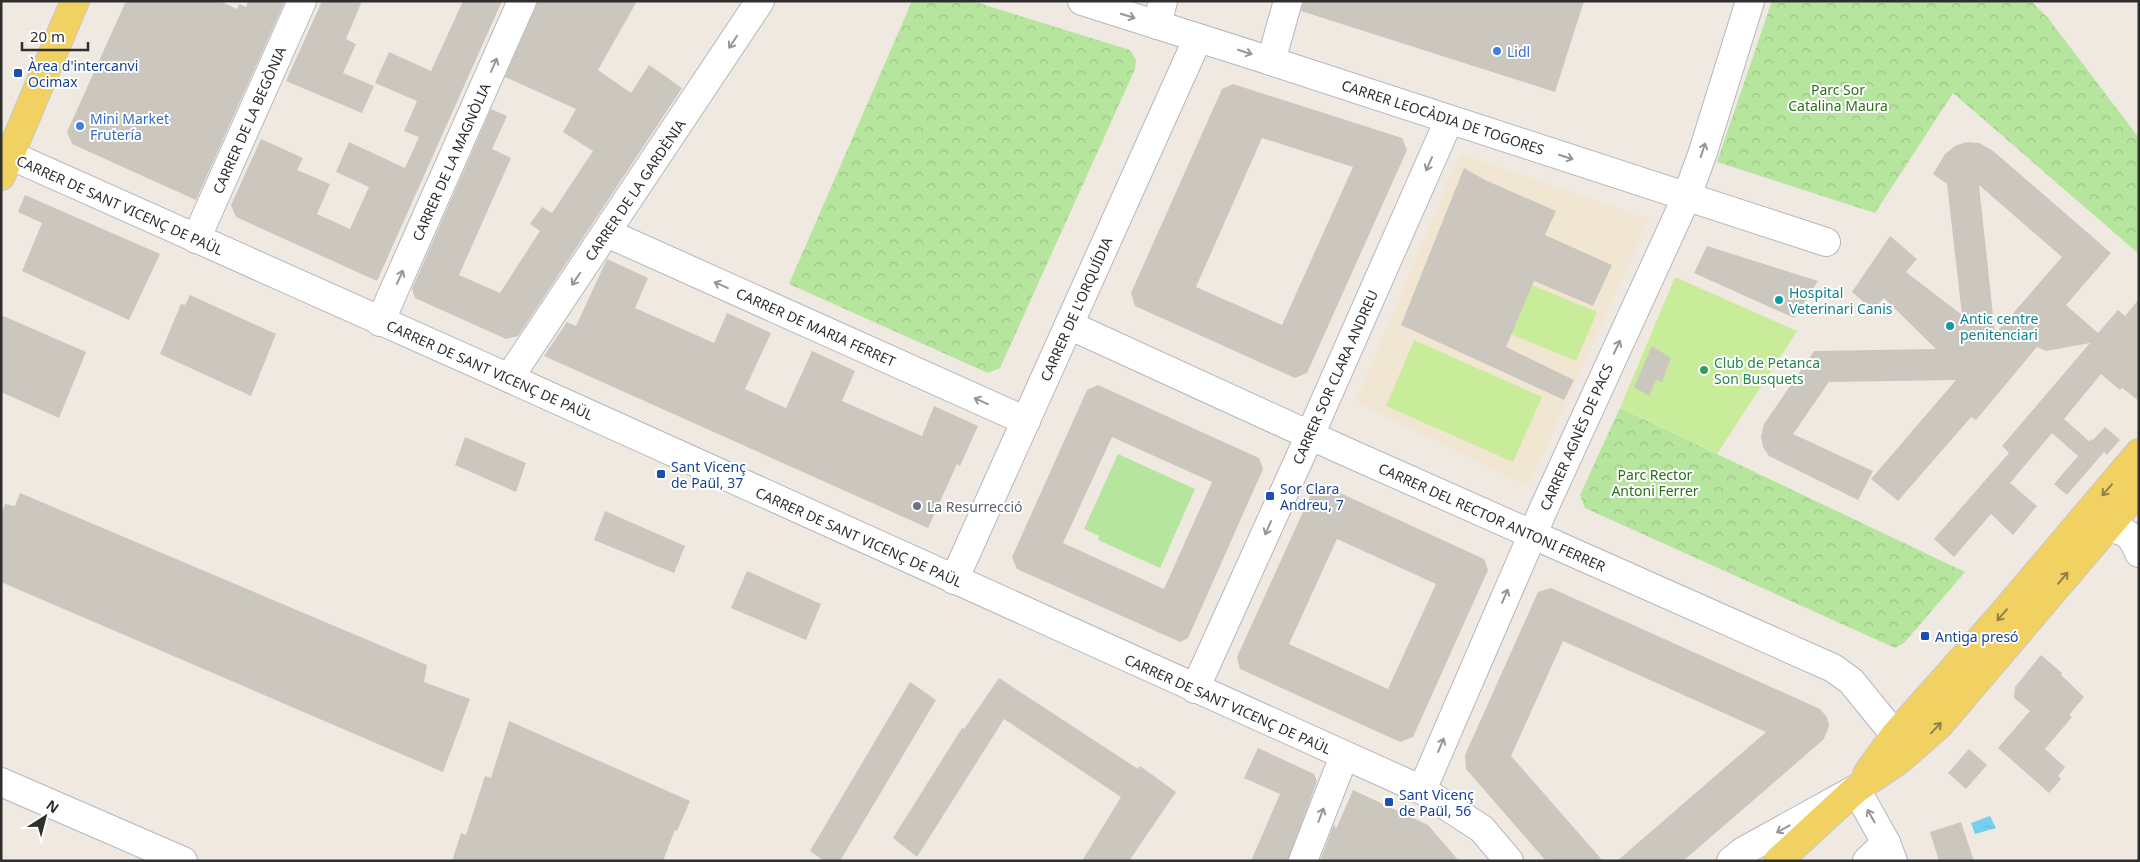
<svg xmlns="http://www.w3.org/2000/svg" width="2140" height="862" font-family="'Noto Sans',sans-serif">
  <defs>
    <pattern id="park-crowns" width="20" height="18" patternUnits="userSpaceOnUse" patternTransform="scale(1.25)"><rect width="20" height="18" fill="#b6e59e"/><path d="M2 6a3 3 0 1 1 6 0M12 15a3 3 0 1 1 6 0" fill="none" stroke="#9dc588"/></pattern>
    <pattern id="water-ripples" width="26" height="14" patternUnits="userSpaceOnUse" patternTransform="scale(1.25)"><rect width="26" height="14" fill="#75cff0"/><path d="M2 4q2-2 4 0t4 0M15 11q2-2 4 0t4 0" fill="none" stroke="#66b2ce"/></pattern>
  </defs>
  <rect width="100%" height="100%" fill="#efe9e1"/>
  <polygon fill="#f0e6d1" points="1460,154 1649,219 1528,487 1356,402"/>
  <polygon fill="#b6e59e" points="1118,454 1195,489 1160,568 1098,540 1099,536 1084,529"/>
  <g fill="url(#park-crowns)">
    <polygon points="912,1 972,1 1130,50 1136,60 1135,69 1000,368 988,373 789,284"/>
    <polygon points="1772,1 2031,1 2048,18 2139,138 2139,254 1953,93 1875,213 1717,162"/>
    <polygon points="1620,408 1965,572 1904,643 1895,648 1585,508 1580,495"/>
  </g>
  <g fill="#c9ec9a">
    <polygon points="1675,277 1797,331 1717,454 1620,408"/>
    <polygon points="1532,285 1597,312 1576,361 1511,334"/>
    <polygon points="1414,340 1542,397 1513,462 1386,406"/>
  </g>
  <polygon fill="url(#water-ripples)" points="1990,816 1996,828 1975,834 1971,823"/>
  <g fill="#cbc7bf" fill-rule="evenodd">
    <polygon points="126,1 220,1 237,9 239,4 246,7 248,1 285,1 196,200 72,144 67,132"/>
    <polygon points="322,1 362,1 346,39 356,44 343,73 374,86 362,113 286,81"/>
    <polygon points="463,1 502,1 377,281 236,217 231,205 261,139 303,158 297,170 330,184 317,214 350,229 369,187 336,172 349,142 405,168 419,137 404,131 417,101 375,83 389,52 431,71"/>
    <polygon points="538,1 637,1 598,70 631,93 649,65 682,88 518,336 506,339 415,298 412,289 491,109 507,116 492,149 511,158 459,275 500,293 540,231 530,224 542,207 552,213 593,151 563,132 576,109 505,77"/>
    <polygon points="1303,1 1584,1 1555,92 1301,11"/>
    <path d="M 1233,84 L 1402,138 L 1407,150 L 1307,373 L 1295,378 L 1135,306 L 1131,293 L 1222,89 ZM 1262,138 L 1353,167 L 1282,325 L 1196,287 Z"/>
    <path d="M 1966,142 L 1979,143 L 1992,150 L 2111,253 L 2066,305 L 2098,333 L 2118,310 L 2125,316 L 2139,299 L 2139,401 L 2122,388 L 2120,390 L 2101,374 L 2064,419 L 2089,441 L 2092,439 L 2093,440 L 2105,427 L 2120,440 L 2107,455 L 2104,452 L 2067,495 L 2054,484 L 2078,456 L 2052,433 L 2010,483 L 2037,506 L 2013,535 L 1991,514 L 1954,557 L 1934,539 L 2009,453 L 2002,446 L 2090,343 L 2046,351 L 2037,347 L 1976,420 L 1971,417 L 1898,501 L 1871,479 L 1956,380 L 1829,382 L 1793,434 L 1873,471 L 1858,500 L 1769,456 L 1763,447 L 1761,437 L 1764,424 L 1814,351 L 1936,349 L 1884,298 L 1873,310 L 1852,292 L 1890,236 L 1917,259 L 1906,272 L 1962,315 L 1947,184 L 1933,174 L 1945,154 L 1955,146 ZM 1979,185 L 2062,257 L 1995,334 Z"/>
    <polygon points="1464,168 1485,180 1556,211 1545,235 1612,265 1593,306 1534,281 1506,347 1574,380 1564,400 1401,325"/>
    <polygon points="25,195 160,254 129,320 22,271 42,223 18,212"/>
    <polygon points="1707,246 1818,281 1794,318 1694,273"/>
    <polygon points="607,259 648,278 635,308 714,343 727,313 771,333 745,389 786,408 812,351 855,371 842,401 922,436 934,406 978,426 960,466 957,464 928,528 544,356 567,322 576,326"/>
    <polygon points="190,295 276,334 251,396 160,354 181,304 185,305"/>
    <polygon points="1,315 86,352 59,418 1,392"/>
    <polygon points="1652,346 1671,358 1662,382 1656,380 1649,396 1634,387"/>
    <path d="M 1098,385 L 1259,458 L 1263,469 L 1188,638 L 1180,642 L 1017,569 L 1012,557 L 1087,390 ZM 1112,437 L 1212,482 L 1164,589 L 1063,543 Z"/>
    <polygon points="465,437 526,463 516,492 455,465"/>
    <path d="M 1325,486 L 1484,559 L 1488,570 L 1413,737 L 1400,742 L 1240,669 L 1237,657 L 1312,492 ZM 1337,539 L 1436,584 L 1388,689 L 1289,644 Z"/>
    <polygon points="20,493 427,665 424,682 470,699 443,772 1,582 1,515 5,504 15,506"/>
    <polygon points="605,511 685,546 674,573 594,540"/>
    <polygon points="747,571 821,604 806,640 731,608"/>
    <polygon points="1551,588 1820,709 1827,717 1829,725 1827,732 1823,740 1683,861 1617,861 1766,732 1563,641 1511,756 1603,861 1546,861 1466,769 1465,755 1538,592"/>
    <polygon points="2041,655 2062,673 2061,675 2084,697 2069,715 2072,717 2045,749 2065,767 2058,776 2061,779 2049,793 1998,748 2030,711 2014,698 2015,687"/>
    <polygon points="999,678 1138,769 1140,766 1176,792 1129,861 1082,861 1121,797 1004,719 917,857 893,838 962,728 964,729"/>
    <polygon points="910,682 936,700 840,861 824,861 810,851"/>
    <polygon points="509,721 690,801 677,831 675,830 663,861 452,861 461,833 466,835 485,776 491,778"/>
    <polygon points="1258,748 1314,774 1317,781 1288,861 1251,861 1280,794 1244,778"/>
    <polygon points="1969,749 1987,765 1966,789 1948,773"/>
    <polygon points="1353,790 1428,825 1459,861 1320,861 1334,824 1336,829"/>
    <polygon points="1961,822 1974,861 1939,861 1930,832"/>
  </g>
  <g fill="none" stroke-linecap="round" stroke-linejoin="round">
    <g stroke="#b4b7c1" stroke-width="30">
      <g id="minor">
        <polyline points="1082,1 1271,61 1826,242"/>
        <polyline points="1157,25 1163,1"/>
        <polyline points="1271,61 1288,1"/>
        <polyline points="1,151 509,378 1422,790 1482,829 1509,861"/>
        <polyline points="607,233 1026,421"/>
        <polyline points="196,239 302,1"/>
        <polyline points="380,322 522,1"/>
        <polyline points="1069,325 1340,449 1833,668 1851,681 1895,735 1899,758"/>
        <polyline points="509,378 760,1"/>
        <path d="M 2106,527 C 2127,532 2131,533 2139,553"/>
        <polyline points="954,580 1198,38"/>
        <polyline points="1195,689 1310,435 1449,120"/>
        <polyline points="1,782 183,861"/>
        <polyline points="1422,790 1544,508 1687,196 1703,152 1750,1"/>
        <polyline points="1303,861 1344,756"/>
        <polyline points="1731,861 1742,852 1856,789 1886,843 1893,861"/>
        <polyline points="1867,861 1886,843"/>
      </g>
    </g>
    <g stroke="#c9c9c9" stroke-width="30">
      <g id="major">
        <polyline points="1,176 75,1"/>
        <polyline points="1867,774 1895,735 2001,616 2139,453"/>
        <polyline points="1778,861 1856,789 1899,760 1939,725 2139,490"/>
      </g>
    </g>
    <use href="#minor" stroke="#fff" stroke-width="28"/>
    <use href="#major" stroke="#f2d163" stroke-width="28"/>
  </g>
  <defs><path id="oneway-shaft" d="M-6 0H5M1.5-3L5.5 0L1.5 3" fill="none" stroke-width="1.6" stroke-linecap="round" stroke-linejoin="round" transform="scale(1.25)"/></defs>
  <g stroke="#969696">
    <use href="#oneway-shaft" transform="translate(1128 16) rotate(17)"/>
    <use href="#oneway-shaft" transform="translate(733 42) rotate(123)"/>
    <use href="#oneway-shaft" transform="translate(1245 52) rotate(18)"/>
    <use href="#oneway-shaft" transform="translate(494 65) rotate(-66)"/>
    <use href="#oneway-shaft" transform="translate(1703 150) rotate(-72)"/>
    <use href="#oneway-shaft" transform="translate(1566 157) rotate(18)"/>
    <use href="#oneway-shaft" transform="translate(1429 164) rotate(114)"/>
    <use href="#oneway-shaft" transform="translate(400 277) rotate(-66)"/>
    <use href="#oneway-shaft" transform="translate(576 279) rotate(124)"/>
    <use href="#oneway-shaft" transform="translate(721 285) rotate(-156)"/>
    <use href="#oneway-shaft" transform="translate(1617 347) rotate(-65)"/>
    <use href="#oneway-shaft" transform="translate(981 401) rotate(-156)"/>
    <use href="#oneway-shaft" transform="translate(1268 528) rotate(114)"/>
    <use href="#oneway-shaft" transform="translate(1505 596) rotate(-67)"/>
    <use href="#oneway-shaft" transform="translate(1441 745) rotate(-67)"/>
    <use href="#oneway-shaft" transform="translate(1321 815) rotate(-69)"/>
    <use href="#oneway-shaft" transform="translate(1871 816) rotate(-119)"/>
    <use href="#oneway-shaft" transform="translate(1783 829) rotate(151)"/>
  </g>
  <g stroke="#908048">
    <use href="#oneway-shaft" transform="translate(2107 490) rotate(131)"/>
    <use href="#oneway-shaft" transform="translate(2063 578) rotate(-50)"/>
    <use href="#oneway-shaft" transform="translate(2002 615) rotate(131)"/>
    <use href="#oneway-shaft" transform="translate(1936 728) rotate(-46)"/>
  </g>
  <g fill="#3f7fe0" stroke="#fff" stroke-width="2">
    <circle cx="1497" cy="51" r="5"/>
    <circle cx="80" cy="126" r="5"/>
  </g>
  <g fill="#1a4fb4" stroke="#fff" stroke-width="2">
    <rect x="13" y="68" width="10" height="10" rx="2.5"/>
    <rect x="656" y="469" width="10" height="10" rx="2.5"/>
    <rect x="1265" y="491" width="10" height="10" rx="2.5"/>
    <rect x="1920" y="631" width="10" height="10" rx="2.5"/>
    <rect x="1384" y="797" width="10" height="10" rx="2.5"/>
  </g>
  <g fill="#0f9aa8" stroke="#fff" stroke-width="2">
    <circle cx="1779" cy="300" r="5"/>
    <circle cx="1950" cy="326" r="5"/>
  </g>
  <circle fill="#2e9e5b" stroke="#fff" stroke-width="2" cx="1704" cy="370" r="5"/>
  <circle fill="#6b7280" stroke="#fff" stroke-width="2" cx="917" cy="506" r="5"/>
  <g text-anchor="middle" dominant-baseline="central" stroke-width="4" stroke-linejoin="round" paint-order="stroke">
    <g font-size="14" fill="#366cbe" stroke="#fff" text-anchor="start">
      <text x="1507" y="51">Lidl</text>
      <text x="90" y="118">Mini Market<tspan x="90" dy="16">Frutería</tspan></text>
    </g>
    <g font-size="14" fill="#164399" stroke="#fff" text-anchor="start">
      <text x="28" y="65">Àrea d'intercanvi<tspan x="28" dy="16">Ocimax</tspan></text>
      <text x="671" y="466">Sant Vicenç<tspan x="671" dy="16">de Paül, 37</tspan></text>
      <text x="1280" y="488">Sor Clara<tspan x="1280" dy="16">Andreu, 7</tspan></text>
      <text x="1935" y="636">Antiga presó</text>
      <text x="1399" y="794">Sant Vicenç<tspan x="1399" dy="16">de Paül, 56</tspan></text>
    </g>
    <g font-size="14" fill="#2c6e1b" stroke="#fff">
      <text x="1838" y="89">Parc Sor<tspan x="1838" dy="16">Catalina Maura</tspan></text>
      <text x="1655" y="474">Parc Rector<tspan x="1655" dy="16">Antoni Ferrer</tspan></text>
    </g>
    <g font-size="14" fill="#2e2e2e" stroke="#fff">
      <text transform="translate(1443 117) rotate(18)">CARRER LEOCÀDIA DE TOGORES</text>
      <text transform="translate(249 120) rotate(-66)">CARRER DE LA BEGÒNIA</text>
      <text transform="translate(451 162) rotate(-66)">CARRER DE LA MAGNÒLIA</text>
      <text transform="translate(635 190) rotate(-56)">CARRER DE LA GARDÈNIA</text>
      <text transform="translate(120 205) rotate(24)">CARRER DE SANT VICENÇ DE PAÜL</text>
      <text transform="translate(1076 309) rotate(-66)">CARRER DE L'ORQUÍDIA</text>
      <text transform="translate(816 327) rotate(24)">CARRER DE MARIA FERRET</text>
      <text transform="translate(490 370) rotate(24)">CARRER DE SANT VICENÇ DE PAÜL</text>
      <text transform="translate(1335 377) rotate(-66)">CARRER SOR CLARA ANDREU</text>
      <text transform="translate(1576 437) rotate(-66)">CARRER AGNÈS DE PACS</text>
      <text transform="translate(1492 517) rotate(24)">CARRER DEL RECTOR ANTONI FERRER</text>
      <text transform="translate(859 537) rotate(24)">CARRER DE SANT VICENÇ DE PAÜL</text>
      <text transform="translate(1228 704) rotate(24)">CARRER DE SANT VICENÇ DE PAÜL</text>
    </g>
    <g font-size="14" fill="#0d838f" stroke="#fff" text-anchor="start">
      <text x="1789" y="292">Hospital<tspan x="1789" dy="16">Veterinari Canis</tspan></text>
      <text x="1960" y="318">Antic centre<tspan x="1960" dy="16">penitenciari</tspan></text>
    </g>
    <g font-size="14" fill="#27864d" stroke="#fff" text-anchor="start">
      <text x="1714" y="362">Club de Petanca<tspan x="1714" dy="16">Son Busquets</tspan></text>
    </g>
    <g font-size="14" fill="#5b616d" stroke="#fff" text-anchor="start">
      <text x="927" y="506">La Resurrecció</text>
    </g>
  </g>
  <rect width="2140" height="862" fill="none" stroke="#2e2e2e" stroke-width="5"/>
  <g transform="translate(45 817) rotate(36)" stroke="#ffffff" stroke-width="4" paint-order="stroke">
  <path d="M0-4L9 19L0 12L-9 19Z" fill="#2e2e2e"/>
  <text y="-8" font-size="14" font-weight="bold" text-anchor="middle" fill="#2e2e2e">N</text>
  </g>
  <path d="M22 42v8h66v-8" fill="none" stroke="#2e2e2e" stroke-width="2.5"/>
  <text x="30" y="42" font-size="15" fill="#2e2e2e" stroke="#ffffff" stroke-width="4" paint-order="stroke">20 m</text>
</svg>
